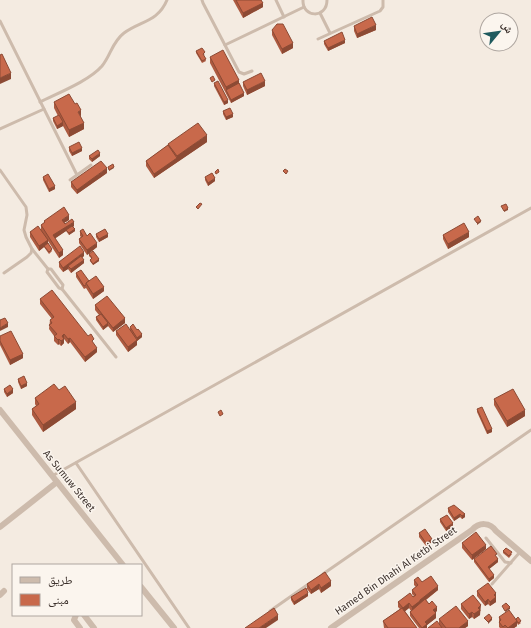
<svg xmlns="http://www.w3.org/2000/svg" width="531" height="628" font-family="'Fira Sans','Noto Naskh Arabic',sans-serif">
  <rect width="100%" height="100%" fill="#f4ebe1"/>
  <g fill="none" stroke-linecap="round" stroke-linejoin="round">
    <g stroke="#cdbbac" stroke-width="3">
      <polyline points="202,0 203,3 239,72 244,74 252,71"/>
      <polyline points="276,0 284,17"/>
      <path d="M 303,0 C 302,18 327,19 327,0"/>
      <polyline points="320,13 330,33"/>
      <polyline points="0,21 77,175"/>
      <polyline points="318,39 380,11 383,7 383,0"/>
      <polyline points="225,45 304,7"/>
      <path d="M 40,102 C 58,93 89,81 102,66 C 111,55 112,42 124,33 C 140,21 158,22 167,0"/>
      <polyline points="0,129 44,109"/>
      <polyline points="0,170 26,207 27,215 24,230 26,237 32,249 48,269 47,272 59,288 62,289 116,357"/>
      <polyline points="70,180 91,165"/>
      <polyline points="48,269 51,269 63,285 62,289"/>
      <polyline points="4,273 27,257 31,253 32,249"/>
      <polyline points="76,463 189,628"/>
      <polyline points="52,476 531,208"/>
      <polyline points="486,538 505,562 511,563"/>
      <polyline points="323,574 531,430"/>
      <polyline points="492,584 520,552"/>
      <polyline points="270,611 310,583"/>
    </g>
    <g stroke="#cdbbac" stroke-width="6">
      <polyline points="0,410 123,565"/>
      <polyline points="0,527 57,482"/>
      <polyline points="141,587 174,628"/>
      <polyline points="0,595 4,591"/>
      <polyline points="76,615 74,620 80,628"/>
      <polyline points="84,615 94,628"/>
      <path d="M 331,628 L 472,530 C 479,522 490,522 496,531 L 531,561"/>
    </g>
  </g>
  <g fill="#ac5a40">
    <polygon points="233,0 261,0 263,7 243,18"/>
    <polygon points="354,26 376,30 357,38 354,31"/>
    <polygon points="272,30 293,48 282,54 272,35"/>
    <polygon points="324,41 345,43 328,51 324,44"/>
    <polygon points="196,51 205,54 203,55 206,61 202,63 196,53"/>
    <polygon points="210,57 239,83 244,96 231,103 210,63"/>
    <polygon points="243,82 265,86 247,95 243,86"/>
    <polygon points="214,83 228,103 224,105 214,86"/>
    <polygon points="54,102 80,117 84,129 69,137 63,126 57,129 53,121 53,118 58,116 54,108"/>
    <polygon points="223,111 233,117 226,120 223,114"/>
    <polygon points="207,142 154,178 146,166 146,161 168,145 168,144"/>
    <polygon points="69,147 82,151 72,156 69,151"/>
    <polygon points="89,156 100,156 92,162 89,159"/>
    <polygon points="107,173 77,194 71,187 71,182"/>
    <polygon points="43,177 55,189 49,192 43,180"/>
    <polygon points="205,177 215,181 208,186 205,180"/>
    <polygon points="69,220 64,223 74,226 73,227 75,231 69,235 66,231 55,238 63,255 59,258 48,241 48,243 52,251 49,254 44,247 39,251 30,237 30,232 41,230 41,225 44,223 44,221"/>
    <polygon points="80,231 87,236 97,247 87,255 79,243 79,239 81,237 80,236"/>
    <polygon points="96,234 108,237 99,242 96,237"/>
    <polygon points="443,235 469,237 448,249 443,239"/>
    <polygon points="89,254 99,261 93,265 90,261 90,260 92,259 89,256"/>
    <polygon points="84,256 82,258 84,263 71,273 68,269 63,272 59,267 59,262"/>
    <polygon points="76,273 89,281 104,291 93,299 86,288 84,289 76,277"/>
    <polygon points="40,299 94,344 97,352 85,362 70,342 68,344 64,339 64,343 61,346 59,344 58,345 54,341 54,336 49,329 50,320 52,319 40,304"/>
    <polygon points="95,305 125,323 113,332 108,326 103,330 96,320 96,317 99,315 95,310"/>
    <polygon points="130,327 142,337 137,341 137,345 128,352 116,335 116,331 130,329"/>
    <polygon points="0,336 23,358 10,365 0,345"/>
    <polygon points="18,379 27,386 21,389 18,382"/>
    <polygon points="4,389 13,393 7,397 4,392"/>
    <polygon points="59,390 76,409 43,432 32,415 32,409 36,406 35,404 35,398"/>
    <polygon points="494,399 525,416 507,427 494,405"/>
    <polygon points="477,409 492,432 487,434 477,412"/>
    <polygon points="448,508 465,514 465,517 462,519 460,517 454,521 448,512"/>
    <polygon points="440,519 453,527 446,531 440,522"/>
    <polygon points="419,533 432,542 426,546 419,537"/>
    <polygon points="462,543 486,549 472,560 462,548"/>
    <polygon points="503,551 512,554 509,558 503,553"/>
    <polygon points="497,557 498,562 489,569 494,578 489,582 474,562 474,559"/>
    <polygon points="325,572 331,586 321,593 319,589 311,594 307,589 307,584"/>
    <polygon points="414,580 422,582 438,590 426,600 429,604 437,611 435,612 436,618 427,625 427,628 419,628 410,616 410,612 411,611 409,608 405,611 417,628 384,628 383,621 400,609 398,607 398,602 414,596 412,594 412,590 416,587 414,585"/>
    <polygon points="477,591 496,598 496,602 490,606 488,604 485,606 477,596"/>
    <polygon points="308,596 294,605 291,600 291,597"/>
    <polygon points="461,604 481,610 480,611 480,615 474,619 472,617 469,619 461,609"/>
    <polygon points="499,617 516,619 521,623 518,625 517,623 517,626 514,628 500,628 499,627"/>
    <polygon points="439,619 468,626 465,628 428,628 439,624"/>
  </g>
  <g fill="#8c4a34">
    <polygon points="263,3 263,7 243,18 243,13"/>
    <polygon points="376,25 376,30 357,38 357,34"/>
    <polygon points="345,40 345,43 328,51 328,48"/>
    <polygon points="293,43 293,48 282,54 282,49"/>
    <polygon points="11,73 11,79 0,84 0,78"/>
    <polygon points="239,80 239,86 226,90 226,87"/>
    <polygon points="265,81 265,86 247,95 247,90"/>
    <polygon points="244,93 244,96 231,103 231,100"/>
    <polygon points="228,100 228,103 224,105 224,102"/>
    <polygon points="81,110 81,117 78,112"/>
    <polygon points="233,114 233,117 226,120 226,117"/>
    <polygon points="63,122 63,126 57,129 57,126"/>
    <polygon points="84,123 84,129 69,137 69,130"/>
    <polygon points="207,135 207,142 154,178 154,174 177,158 177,156"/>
    <polygon points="82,148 82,151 72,156 72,153"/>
    <polygon points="100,153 100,156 92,162 92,159"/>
    <polygon points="114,167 114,168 109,171 109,170"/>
    <polygon points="107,168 107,173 77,194 77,190"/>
    <polygon points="215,178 215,181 208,186 208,183"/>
    <polygon points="55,186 55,189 49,192 49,189"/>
    <polygon points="508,208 508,210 504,212 504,211"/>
    <polygon points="69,215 69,220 62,224 62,220"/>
    <polygon points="481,221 481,222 477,225 477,223"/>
    <polygon points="74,222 74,226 67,231 66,230 66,231 53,240 53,235"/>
    <polygon points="75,229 75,231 69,235 69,233"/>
    <polygon points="469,232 469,237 448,249 448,244"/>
    <polygon points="108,234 108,237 99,242 99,239"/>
    <polygon points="48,240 48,245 44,246 44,247 39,251 39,246"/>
    <polygon points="97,243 97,247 87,255 87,250"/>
    <polygon points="63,250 63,255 59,258 59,253"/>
    <polygon points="84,252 84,256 69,268 68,266 68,269 63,272 63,268"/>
    <polygon points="99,259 99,261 93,265 93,264"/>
    <polygon points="84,260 84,263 71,273 71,269"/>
    <polygon points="104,287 104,291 93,299 93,294"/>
    <polygon points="125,318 125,323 113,332 113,328"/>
    <polygon points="8,323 8,327 0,331 0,328"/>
    <polygon points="108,323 108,326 103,330 103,327"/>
    <polygon points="64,334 64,343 61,346 61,341 62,336"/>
    <polygon points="142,334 142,337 137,341 137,338"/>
    <polygon points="70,338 70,342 68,344 68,339"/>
    <polygon points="59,339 59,344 58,345 58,340"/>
    <polygon points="137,340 137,345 128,352 128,347"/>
    <polygon points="97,348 97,352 85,362 85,357"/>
    <polygon points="23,354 23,358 10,365 10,360"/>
    <polygon points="27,383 27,386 21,389 21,386"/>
    <polygon points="13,389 13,393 7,397 7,394"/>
    <polygon points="76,402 76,409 43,432 43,425"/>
    <polygon points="525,410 525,416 507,427 507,421"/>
    <polygon points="492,429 492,432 487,434 487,431"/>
    <polygon points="460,514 460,517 454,521 454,518"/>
    <polygon points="465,514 465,517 462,519 462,516"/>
    <polygon points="453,523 453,527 446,531 446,528"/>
    <polygon points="432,539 432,542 426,546 426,543"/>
    <polygon points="486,545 486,549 472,560 472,555"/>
    <polygon points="498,559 498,562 488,570 488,567"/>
    <polygon points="494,575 494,578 489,582 489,579"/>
    <polygon points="331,581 331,586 321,593 321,588"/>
    <polygon points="319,584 319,589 311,594 311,590"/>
    <polygon points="438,586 438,590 420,604 412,612 412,607 420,600"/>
    <polygon points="308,593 308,596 294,605 294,602"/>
    <polygon points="496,593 496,602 490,606 490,602 494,595"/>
    <polygon points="488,599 488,604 485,606 485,602"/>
    <polygon points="409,603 409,608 403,613 403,608"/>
    <polygon points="481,605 480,615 474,619 474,614 478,608"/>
    <polygon points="437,607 437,611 433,614 433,610"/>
    <polygon points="510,607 510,609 505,612 505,611"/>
    <polygon points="472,612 472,617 469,619 469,614"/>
    <polygon points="436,613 436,618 427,625 427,628 422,628 425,622"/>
    <polygon points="278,615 278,620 266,628 259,628"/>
    <polygon points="492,618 492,620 488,624 488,622"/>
    <polygon points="468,621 468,626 465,628 459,628"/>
    <polygon points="517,621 517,626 514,628 508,628"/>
  </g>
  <g fill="#c8694b" stroke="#8c4a34">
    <polygon points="236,0 261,0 263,3 243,13"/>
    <polygon points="372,17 376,25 357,34 354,26"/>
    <polygon points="277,24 283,24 293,43 282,49 272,30"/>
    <polygon points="342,32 345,40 328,48 324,41"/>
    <polygon points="202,48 205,52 203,54 206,59 202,61 196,51"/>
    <polygon points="223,50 239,80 226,87 210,57"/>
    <polygon points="2,54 11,73 0,78 0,55"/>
    <polygon points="261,73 265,81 247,90 243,82"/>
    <polygon points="213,76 215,80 212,82 210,78"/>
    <polygon points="218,81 228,100 224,102 214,83"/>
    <polygon points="239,83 244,93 231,100 226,90"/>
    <polygon points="69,94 75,104 77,103 81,110 78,112 84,123 69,130 54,102"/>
    <polygon points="230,108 233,114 226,117 223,111"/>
    <polygon points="59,115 63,122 57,126 53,118"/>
    <polygon points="198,123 207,135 177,156 168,144"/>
    <polygon points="79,142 82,148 72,153 69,147"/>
    <polygon points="168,145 177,158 154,174 146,161"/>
    <polygon points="98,150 100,153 92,159 89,156"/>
    <polygon points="101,161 107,168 77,190 71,182"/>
    <polygon points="113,164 114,167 109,170 108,167"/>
    <polygon points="218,169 219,172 216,174 215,172"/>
    <polygon points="285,169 288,171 286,174 283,171"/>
    <polygon points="212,173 215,178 208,183 205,177"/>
    <polygon points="48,174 55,186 49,189 43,177"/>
    <polygon points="200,203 202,204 198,209 196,207"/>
    <polygon points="506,204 508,208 504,211 501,206"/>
    <polygon points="64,207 69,215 62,220 65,224 72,219 74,222 53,235 63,250 59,253 41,225 45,222 44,221"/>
    <polygon points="478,216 481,221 477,223 474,219"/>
    <polygon points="464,223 469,232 448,244 443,235"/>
    <polygon points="38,226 48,240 39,246 30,232"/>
    <polygon points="72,226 75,229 69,233 66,230"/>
    <polygon points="83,229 87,236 90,233 97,243 87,250 79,239 83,236 80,231"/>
    <polygon points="105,229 108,234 99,239 96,234"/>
    <polygon points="48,243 52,249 49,252 44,246"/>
    <polygon points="80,246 84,252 63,268 59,262"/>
    <polygon points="93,251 99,259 93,264 90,260 92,258 89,254"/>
    <polygon points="81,256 84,260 71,269 68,266"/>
    <polygon points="81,270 89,281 86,283 86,285 84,286 76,273"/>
    <polygon points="96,276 104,287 93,294 86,283"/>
    <polygon points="52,290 88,336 91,334 94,339 92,341 97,348 85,357 70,338 68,339 64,334 62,336 64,339 61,341 59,339 58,340 54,336 57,334 49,325 52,323 50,320 54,317 40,299"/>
    <polygon points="107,296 125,318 113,328 95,305"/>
    <polygon points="101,314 108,323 103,327 96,317"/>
    <polygon points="5,318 8,323 0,328 0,320"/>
    <polygon points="126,324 137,340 128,347 116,331"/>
    <polygon points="133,324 137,330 138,329 142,334 137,338 130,327"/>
    <polygon points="11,331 23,354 10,360 0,341 0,336"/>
    <polygon points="24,376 27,383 21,386 18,379"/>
    <polygon points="54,384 59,390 65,386 76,402 43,425 32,409 39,404 35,398"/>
    <polygon points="10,385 13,389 7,394 4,389"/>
    <polygon points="513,389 525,410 507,421 494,399"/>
    <polygon points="482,407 492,429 487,431 477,409"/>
    <polygon points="221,410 223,414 220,416 218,412"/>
    <polygon points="454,505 465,514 462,516 460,514 454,518 448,508"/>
    <polygon points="447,515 453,523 446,528 440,519"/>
    <polygon points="425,529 432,539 426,543 419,533"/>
    <polygon points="476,532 486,545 472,555 462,543"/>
    <polygon points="491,546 497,554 495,555 498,559 488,567 494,575 489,579 474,559"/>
    <polygon points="506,548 512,552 509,556 503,551"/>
    <polygon points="325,572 331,581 321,588 319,584 311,590 307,584"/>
    <polygon points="431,576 438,586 420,600 420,601 412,607 409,603 403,608 398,602 410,593 413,597 416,595 412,590 418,585 414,580 418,577 422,582"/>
    <polygon points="488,583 496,593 494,595 496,597 490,602 488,599 485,602 477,591"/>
    <polygon points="306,588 308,593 294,602 291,597"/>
    <polygon points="473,595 481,605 478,608 480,610 474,614 472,612 469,614 461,604"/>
    <polygon points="425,599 429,604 432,601 437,607 433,610 436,613 425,622 427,624 422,628 410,612"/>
    <polygon points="506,603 510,607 505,611 502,606"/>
    <polygon points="456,606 468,621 459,628 446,628 439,619"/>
    <polygon points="274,608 278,615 259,628 245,628"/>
    <polygon points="402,608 417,628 388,628 383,621"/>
    <polygon points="509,610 517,621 508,628 505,625 503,627 499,622 501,620 499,617"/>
    <polygon points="489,614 492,618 488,622 484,618"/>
    <polygon points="518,617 521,621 518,623 516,619"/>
    <polygon points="437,621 442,628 428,628"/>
  </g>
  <g text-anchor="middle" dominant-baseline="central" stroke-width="3" stroke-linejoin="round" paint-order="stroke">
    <g font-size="10" fill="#3b302b" stroke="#fbf5ee">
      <text transform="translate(69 481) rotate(51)">As Sumuw Street</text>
      <text transform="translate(396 571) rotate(-35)">Hamed Bin Dhahi Al Ketbi Street</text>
    </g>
  </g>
  <rect x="12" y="564" width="130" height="52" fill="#fbf5ee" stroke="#aea6a0"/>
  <rect x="20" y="577" width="20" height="6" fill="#cdbbac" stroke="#aea6a0"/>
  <text x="48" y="584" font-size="12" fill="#3b302b">طريق</text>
  <rect x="20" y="594" width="20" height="12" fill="#c8694b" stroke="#aea6a0"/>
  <text x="48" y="604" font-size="12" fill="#3b302b">مبنى</text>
  <g transform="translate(499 32) rotate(61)"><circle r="19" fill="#fbf5ee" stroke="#aea6a0"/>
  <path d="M0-3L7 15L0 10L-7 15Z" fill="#1f5a5e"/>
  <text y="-6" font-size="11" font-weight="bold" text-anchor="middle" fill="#3b302b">ش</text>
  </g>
</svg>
